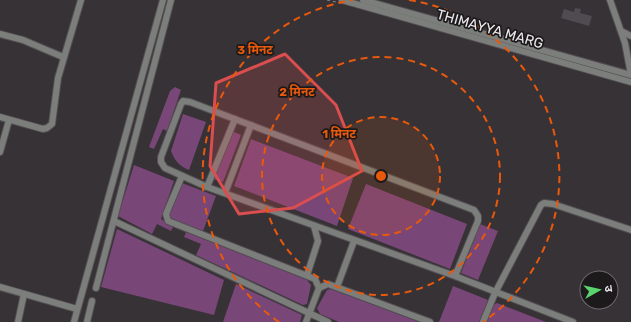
<svg xmlns="http://www.w3.org/2000/svg" width="631" height="322" font-family="Rubik,'Noto Sans Devanagari',sans-serif">
  <rect width="100%" height="100%" fill="#373236"/>
  <g fill="#794678">
    <polygon points="175,87 181,90 167,131 163,129 154,149 149,147 170,91"/>
    <path d="M 183,114 L 206,122 L 189,170 C 179,166 175,161 171,151 Z"/>
    <polygon points="232,131 241,135 223,182 213,179"/>
    <polygon points="251,139 353,178 337,226 234,186"/>
    <polygon points="134,165 174,181 161,219 173,227 171,231 157,224 152,234 118,216"/>
    <polygon points="182,183 216,196 203,231 172,219 169,214"/>
    <polygon points="366,184 467,224 450,269 348,229"/>
    <polygon points="480,224 498,231 478,280 461,273"/>
    <polygon points="117,229 224,280 214,315 101,287"/>
    <polygon points="186,232 307,280 311,285 307,304 303,305 196,255 201,244 184,237"/>
    <polygon points="236,284 302,315 300,322 223,322"/>
    <polygon points="453,286 488,300 479,322 439,322"/>
    <polygon points="331,289 419,322 339,322 320,314 317,308 327,290"/>
    <polygon points="497,303 546,322 485,322 492,306"/>
  </g>
  <polygon fill="#504b50" points="575,8 581,9 580,13 592,16 589,26 561,18 564,9 574,12"/>
  <g fill="none" stroke-linecap="round" stroke-linejoin="round">
    <g stroke="#544f53" stroke-width="8">
      <g id="minor">
        <polyline points="342,0 631,82"/>
        <polyline points="363,0 631,75"/>
        <polyline points="610,0 625,43 631,75"/>
        <polyline points="621,31 631,36"/>
        <polyline points="0,34 23,40 63,57"/>
        <polyline points="0,117 43,129 47,128 52,124 58,78 81,0"/>
        <polyline points="0,152 9,120"/>
        <polyline points="182,176 166,214 168,221 315,279 319,288 328,284 430,322"/>
        <polyline points="207,187 235,119"/>
        <polyline points="225,193 251,125"/>
        <polyline points="114,221 328,322"/>
        <polyline points="307,275 318,241 314,226"/>
        <polyline points="455,276 478,221 478,216 474,210 190,102 183,101 181,104 161,157 161,162 165,168 207,187 455,276 573,322"/>
        <polyline points="0,287 77,309"/>
        <polyline points="337,287 354,241"/>
        <polyline points="96,288 171,0"/>
        <polyline points="18,322 24,294"/>
        <polyline points="74,322 163,0"/>
        <polyline points="87,322 92,301"/>
        <polyline points="306,322 319,288"/>
        <polyline points="483,322 495,293 541,205 544,203 553,204 631,230"/>
      </g>
    </g>
    <polyline stroke="#8b878a" stroke-width="1" stroke-dasharray="3 3" stroke-linecap="butt" points="327,0 336,2"/>
    <use href="#minor" stroke="#7b7e7b" stroke-width="6"/>
  </g>
  <path fill="#da4e4f" fill-opacity="0.2" stroke="#da4e4f" stroke-width="3" stroke-linejoin="round" d="M 285,54 L 336,105 L 362,171 L 293,208 L 239,214 L 210,166 L 216,83 Z"/>
  <circle cx="381" cy="176" r="59" fill="#e8590c" fill-opacity=".12"/>
  <g fill="none" stroke="#e8590c" stroke-width="2" stroke-dasharray="7 5">
    <circle cx="381" cy="176" r="59"/>
    <circle cx="381" cy="176" r="119"/>
    <path d="M279 322A178 178 0 0 1 353 0M409 0A178 178 0 0 1 483 322"/>
  </g>
  <g text-anchor="middle" dominant-baseline="central" stroke-width="3.5" stroke-linejoin="round" paint-order="stroke">
    <g font-size="14" fill="#ebe8eb" stroke="#1d1a1c">
      <text transform="translate(490 29) rotate(16)">THIMAYYA MARG</text>
    </g>
  </g>
  <circle cx="381" cy="176" r="6" fill="#e8590c" stroke="#1d1a1c" stroke-width="2"/>
  <g font-size="12" text-anchor="middle" font-weight="bold" fill="#e8590c" stroke="#1d1a1c" stroke-width="3.5" stroke-linejoin="round" paint-order="stroke">
    <text x="255" y="54">3 मिनट</text>
    <text x="297" y="96">2 मिनट</text>
    <text x="339" y="138">1 मिनट</text>
  </g>
  <g transform="translate(599 290) rotate(82)"><circle r="19" fill="#1d1a1c" stroke="#6f6c6f"/>
  <path d="M0-3L7 15L0 10L-7 15Z" fill="#5ad56e"/>
  <text y="-6" font-size="11" font-weight="bold" text-anchor="middle" fill="#ebe8eb">उ</text>
  </g>
</svg>
